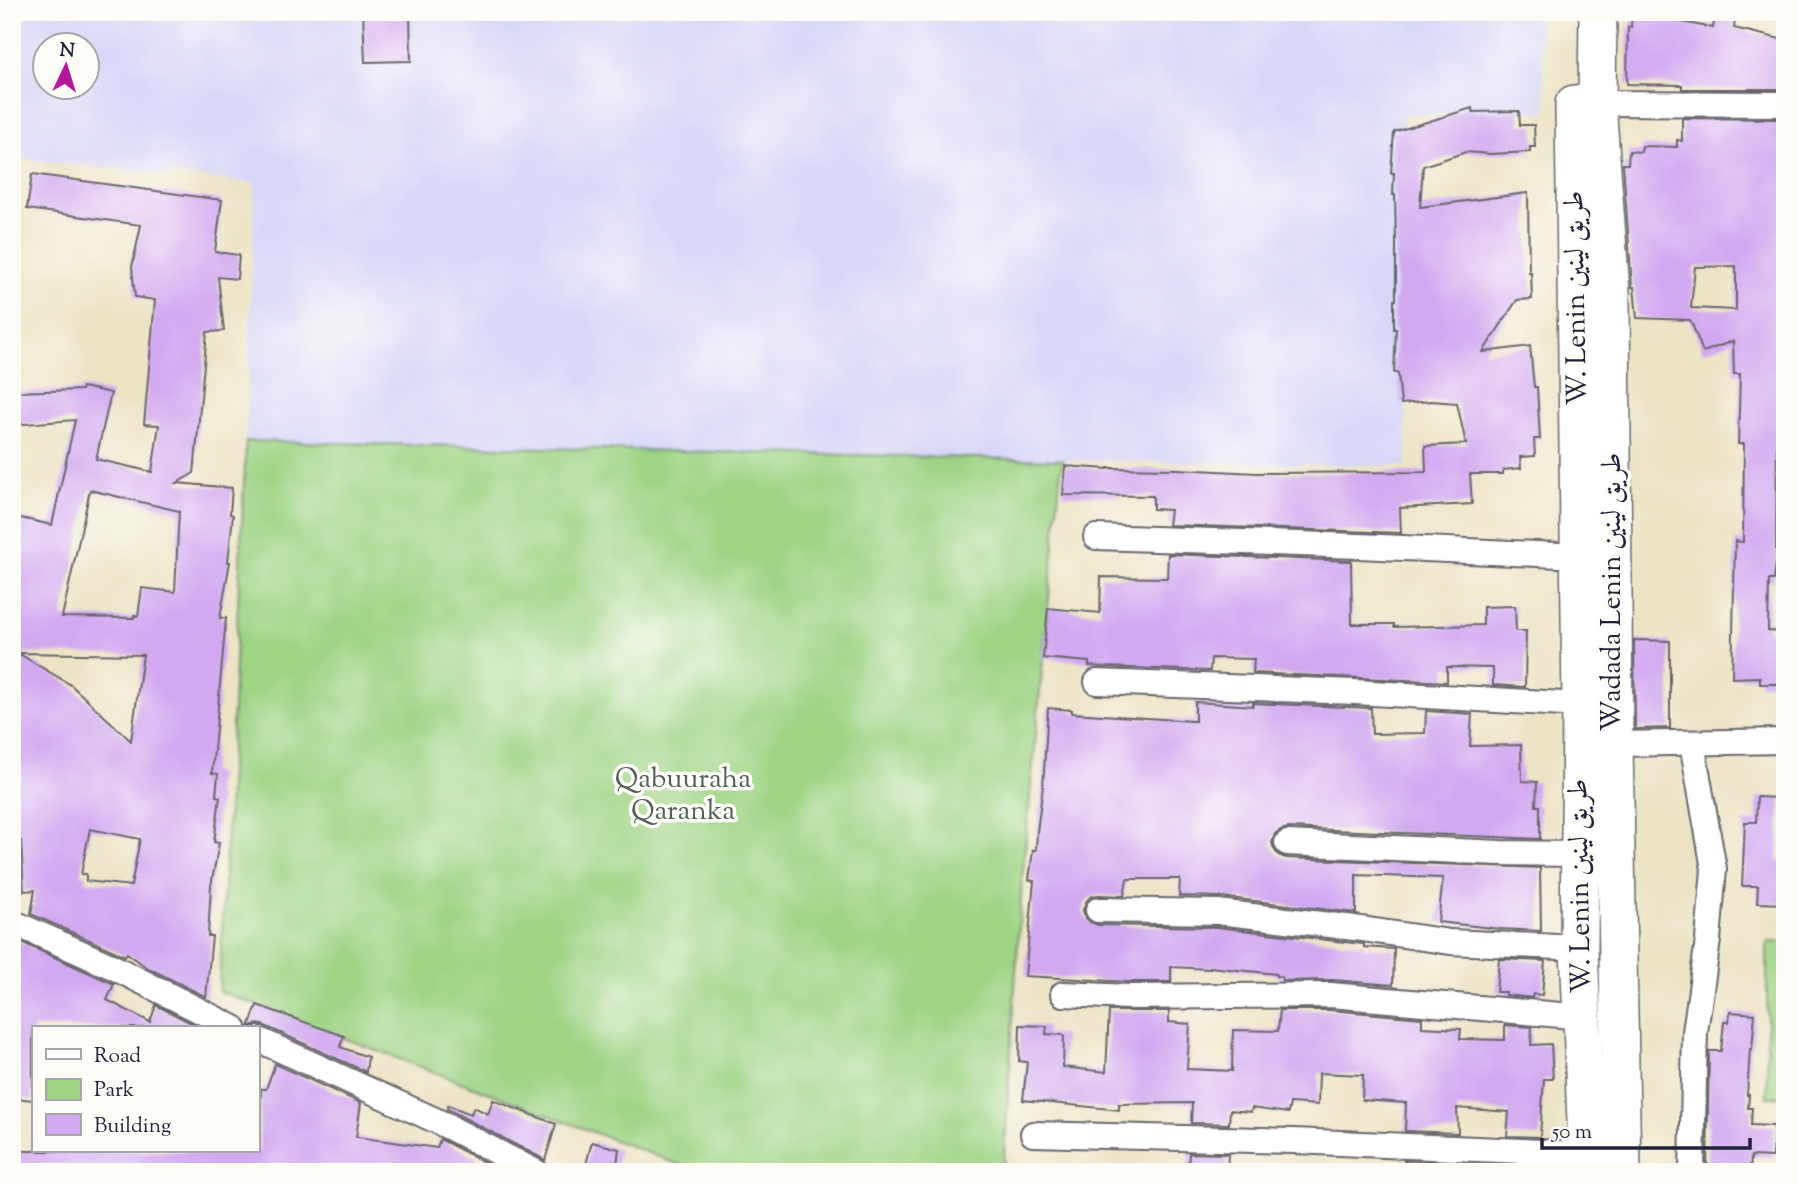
<svg xmlns="http://www.w3.org/2000/svg" width="1797" height="1184" font-family="'Sorts Mill Goudy',Amiri,serif">
  <rect width="100%" height="100%" fill="#fdfcf7"/>
  <filter id="ink" filterUnits="userSpaceOnUse"><feTurbulence type="fractalNoise" baseFrequency=".0143" numOctaves="2"/><feDisplacementMap in="SourceGraphic" scale="14" xChannelSelector="R" yChannelSelector="G"/><feConvolveMatrix kernelMatrix="1 2 1 2 8 2 1 2 1" color-interpolation-filters="sRGB"/></filter>
  <filter id="wash" filterUnits="userSpaceOnUse"><feTurbulence type="fractalNoise" baseFrequency=".00686" numOctaves="4" result="noise"/><feDisplacementMap in="SourceGraphic" scale="28" xChannelSelector="R" yChannelSelector="G"/><feGaussianBlur stdDeviation="1.57" result="paint"/><feColorMatrix in="noise" values="0 0 0 0 0 0 0 0 0 0 0 0 0 0 0 0 0 1.4 0 .05"/><feComposite in="paint" operator="in"/></filter>
  <g filter="url(#wash)">
    <rect width="100%" height="100%" fill="#ede4c6"/>
    <path fill="#d8d7f8" fill-rule="evenodd" d="M 12,12 L 1538,12 L 1546,111 L 1404,115 L 1406,466 L 1062,460 L 246,441 L 255,183 L 12,158 ZM 46,46 L 88,46 L 88,88 L 46,88 Z"/>
    <g fill="#9fd485" stroke="#607b60" stroke-width="2">
      <polygon points="246,441 1062,460 1022,880 1003,1172 699,1172 219,991"/>
      <polygon points="1767,942 1785,942 1785,1096 1767,1097"/>
    </g>
    <g id="blocks">
      <g fill="#d1a9f1" fill-rule="evenodd">
        <polygon points="363,12 410,12 411,61 365,62"/>
        <polygon points="1632,12 1713,28 1716,12 1736,12 1734,28 1785,40 1785,89 1682,89 1682,85 1627,84 1628,27 1631,27"/>
        <polygon points="1472,108 1473,112 1519,111 1520,125 1534,125 1535,147 1530,147 1530,152 1490,154 1466,152 1423,166 1420,207 1528,193 1529,273 1531,272 1532,299 1517,300 1483,352 1530,346 1534,387 1537,387 1540,439 1534,439 1535,456 1520,457 1521,468 1503,470 1503,474 1470,474 1472,504 1400,508 1401,533 1168,525 1170,510 1153,509 1153,496 1063,495 1065,466 1108,469 1108,468 1177,469 1256,473 1426,472 1425,446 1466,444 1457,403 1431,401 1401,404 1398,373 1394,373 1396,329 1394,329 1394,300 1396,300 1396,243 1395,195 1393,195 1394,173 1391,173 1394,132"/>
        <path d="M 1682,118 L 1785,119 L 1785,331 L 1781,370 L 1785,370 L 1785,444 L 1777,444 L 1776,553 L 1777,553 L 1774,580 L 1769,580 L 1768,631 L 1785,632 L 1785,684 L 1760,684 L 1760,677 L 1732,678 L 1735,541 L 1743,542 L 1744,444 L 1738,444 L 1740,374 L 1734,374 L 1733,341 L 1703,352 L 1690,319 L 1690,320 L 1637,318 L 1634,287 L 1632,287 L 1623,164 L 1628,164 L 1629,151 L 1641,152 L 1642,146 L 1677,147 L 1677,140 L 1682,141 ZM 1736,266 L 1736,310 L 1691,308 L 1695,267 Z"/>
        <path d="M 32,174 L 222,200 L 215,252 L 239,255 L 237,279 L 218,277 L 224,331 L 207,332 L 194,473 L 177,483 L 232,488 L 230,514 L 233,515 L 228,562 L 230,562 L 220,618 L 226,618 L 212,773 L 218,774 L 216,796 L 220,797 L 214,842 L 219,843 L 211,886 L 208,936 L 212,936 L 206,997 L 146,967 L 127,953 L 125,956 L 31,914 L 35,890 L 24,891 L 21,841 L 12,840 L 12,516 L 52,525 L 75,420 L 12,425 L 12,392 L 81,390 L 82,387 L 111,393 L 96,459 L 152,472 L 159,425 L 144,424 L 155,300 L 135,297 L 132,267 L 141,225 L 27,209 ZM 90,490 L 179,511 L 175,592 L 142,588 L 138,616 L 134,615 L 134,618 L 62,617 ZM 18,653 L 143,655 L 131,741 L 71,685 ZM 90,829 L 140,839 L 131,886 L 86,881 L 86,874 L 81,874 Z"/>
        <polygon points="1168,554 1351,561 1352,624 1394,624 1394,627 1483,625 1483,607 1515,606 1516,631 1526,631 1525,687 1493,685 1493,668 1447,667 1447,682 1253,673 1254,659 1211,658 1210,671 1103,667 1089,666 1089,662 1043,658 1048,608 1100,613 1101,577 1167,578"/>
        <polygon points="1634,640 1670,641 1670,728 1635,729"/>
        <polygon points="1195,702 1253,706 1253,703 1371,708 1372,734 1425,733 1426,711 1472,714 1470,746 1521,745 1522,781 1537,782 1536,806 1540,806 1540,839 1288,828 1281,830 1275,834 1272,843 1274,849 1278,855 1286,858 1540,868 1541,931 1501,929 1438,922 1443,878 1356,875 1356,913 1220,897 1179,896 1180,879 1127,879 1124,896 1098,895 1090,897 1086,902 1083,910 1085,917 1090,922 1098,925 1217,927 1353,943 1364,944 1364,947 1394,949 1393,985 1332,980 1282,981 1282,977 1276,976 1276,974 1210,967 1210,969 1171,967 1171,982 1129,982 1025,976 1034,881 1029,880 1033,850 1036,850 1037,831 1043,786 1048,708 1072,710 1072,713 1192,721 1195,721"/>
        <polygon points="1757,797 1781,798 1778,861 1781,861 1781,870 1785,870 1785,904 1757,903 1758,886 1742,886 1745,822 1756,822"/>
        <polygon points="12,938 114,984 107,1000 150,1022 156,1005 201,1028 33,1028 33,1100 12,1098"/>
        <polygon points="1499,959 1545,961 1542,995 1533,994 1532,998 1506,995 1506,992 1496,992"/>
        <polygon points="257,1005 344,1036 340,1047 368,1057 366,1072 263,1025 256,1024 249,1027"/>
        <polygon points="1280,1010 1330,1010 1422,1018 1422,1027 1461,1029 1460,1039 1505,1040 1505,1025 1532,1027 1531,1045 1551,1044 1553,1079 1544,1079 1540,1137 1507,1136 1509,1112 1457,1108 1458,1133 1405,1131 1406,1103 1362,1100 1363,1075 1319,1073 1318,1105 1290,1103 1288,1113 1252,1108 1251,1112 1230,1110 1229,1124 1191,1123 1192,1103 1119,1104 1119,1110 1023,1100 1027,1062 1019,1061 1020,1025 1047,1026 1046,1034 1064,1035 1063,1067 1106,1072 1109,1011 1169,1011 1169,1022 1190,1024 1187,1069 1232,1071 1233,1030 1278,1031"/>
        <polygon points="1730,1012 1755,1014 1752,1049 1750,1049 1747,1095 1749,1095 1748,1108 1752,1108 1751,1125 1774,1126 1773,1157 1751,1156 1750,1172 1707,1170 1709,1051 1721,1051 1724,1022 1729,1022"/>
        <polygon points="275,1064 361,1103 356,1137 437,1148 440,1139 486,1163 485,1172 12,1172 12,1151 259,1151 261,1089 266,1089"/>
        <polygon points="493,1100 556,1124 545,1160 447,1109 448,1105 471,1114 474,1107 488,1114"/>
        <polygon points="592,1142 619,1149 616,1172 586,1164"/>
        <polygon points="1189,1153 1228,1154 1227,1172 1188,1172"/>
        <polygon points="1404,1161 1460,1163 1461,1172 1403,1172"/>
      </g>
    </g>
  </g>
  <g filter="url(#ink)">
    <use href="#blocks" fill-opacity="0" stroke="#69666c" stroke-width="2"/>
    <g fill="none" stroke-linecap="round" stroke-linejoin="round">
      <g stroke="#69666c" stroke-width="28">
        <g id="street">
          <polyline points="1597,103 1785,104"/>
          <polyline points="1096,537 1359,546 1580,556"/>
          <polyline points="1097,682 1355,692 1581,705"/>
          <polyline points="1614,744 1785,741"/>
          <polyline points="1287,843 1500,853 1579,854"/>
          <polyline points="1098,910 1218,912 1355,928 1450,942 1579,948"/>
          <polyline points="12,922 113,967 234,1028"/>
          <polyline points="1063,994 1129,997 1331,995 1583,1017"/>
          <polyline points="257,1039 437,1121 536,1172"/>
          <polyline points="1033,1134 1294,1141 1588,1154"/>
          <polyline points="1692,1172 1695,1032 1708,940 1714,869 1692,743"/>
        </g>
      </g>
      <g stroke="#69666c" stroke-width="40">
        <g id="secondary">
          <polyline points="1598,12 1597,103 1611,291 1614,744 1622,1172"/>
          <polyline points="1574,104 1581,705 1579,948 1588,1172"/>
        </g>
      </g>
      <use href="#street" stroke="#fff" stroke-width="24"/>
      <use href="#secondary" stroke="#fff" stroke-width="37"/>
    </g>
  </g>
  <g text-anchor="middle" dominant-baseline="central" stroke-width="7" stroke-linejoin="round" paint-order="stroke">
    <g font-size="28" fill="#22223b" stroke="#fdfcf7">
      <text transform="translate(1577 298) rotate(-91)">W. Lenin طريق لينين</text>
      <text transform="translate(1613 592) rotate(-90)">Wadada Lenin طريق لينين</text>
      <text transform="translate(1581 886) rotate(-91)">W. Lenin طريق لينين</text>
    </g>
    <g font-size="28" fill="#4e6055" stroke="#fdfcf7">
      <text x="683" y="780">Qabuuraha<tspan x="683" dy="32">Qaranka</tspan></text>
    </g>
  </g>
  <rect width="1797" height="1184" fill="none" stroke="#fdfcf7" stroke-width="42"/>
  <rect x="32" y="1026" width="228" height="126" fill="#fdfcf7" stroke="#a5a5ac" stroke-width="2"/>
  <rect x="46" y="1049" width="35" height="10" fill="#ffffff" stroke="#a5a5ac" stroke-width="2"/>
  <text x="94" y="1062" font-size="21" fill="#22223b">Road</text>
  <rect x="46" y="1079" width="35" height="21" fill="#9fd485" stroke="#a5a5ac" stroke-width="2"/>
  <text x="94" y="1096" font-size="21" fill="#22223b">Park</text>
  <rect x="46" y="1114" width="35" height="21" fill="#d1a9f1" stroke="#a5a5ac" stroke-width="2"/>
  <text x="94" y="1132" font-size="21" fill="#22223b">Building</text>
  <g transform="translate(66 66) rotate(4)"><circle r="33" fill="#fdfcf7" stroke="#a5a5ac" stroke-width="2"/>
  <path d="M0-5L12 26L0 18L-12 26Z" fill="#b5179e"/>
  <text y="-10" font-size="19" font-weight="bold" text-anchor="middle" fill="#22223b">N</text>
  </g>
  <path d="M1542 1138v10h208v-10" fill="none" stroke="#22223b" stroke-width="3.5"/>
  <text x="1552" y="1138" font-size="21" fill="#22223b" stroke="#fdfcf7" stroke-width="5" paint-order="stroke">50 m</text>
</svg>
